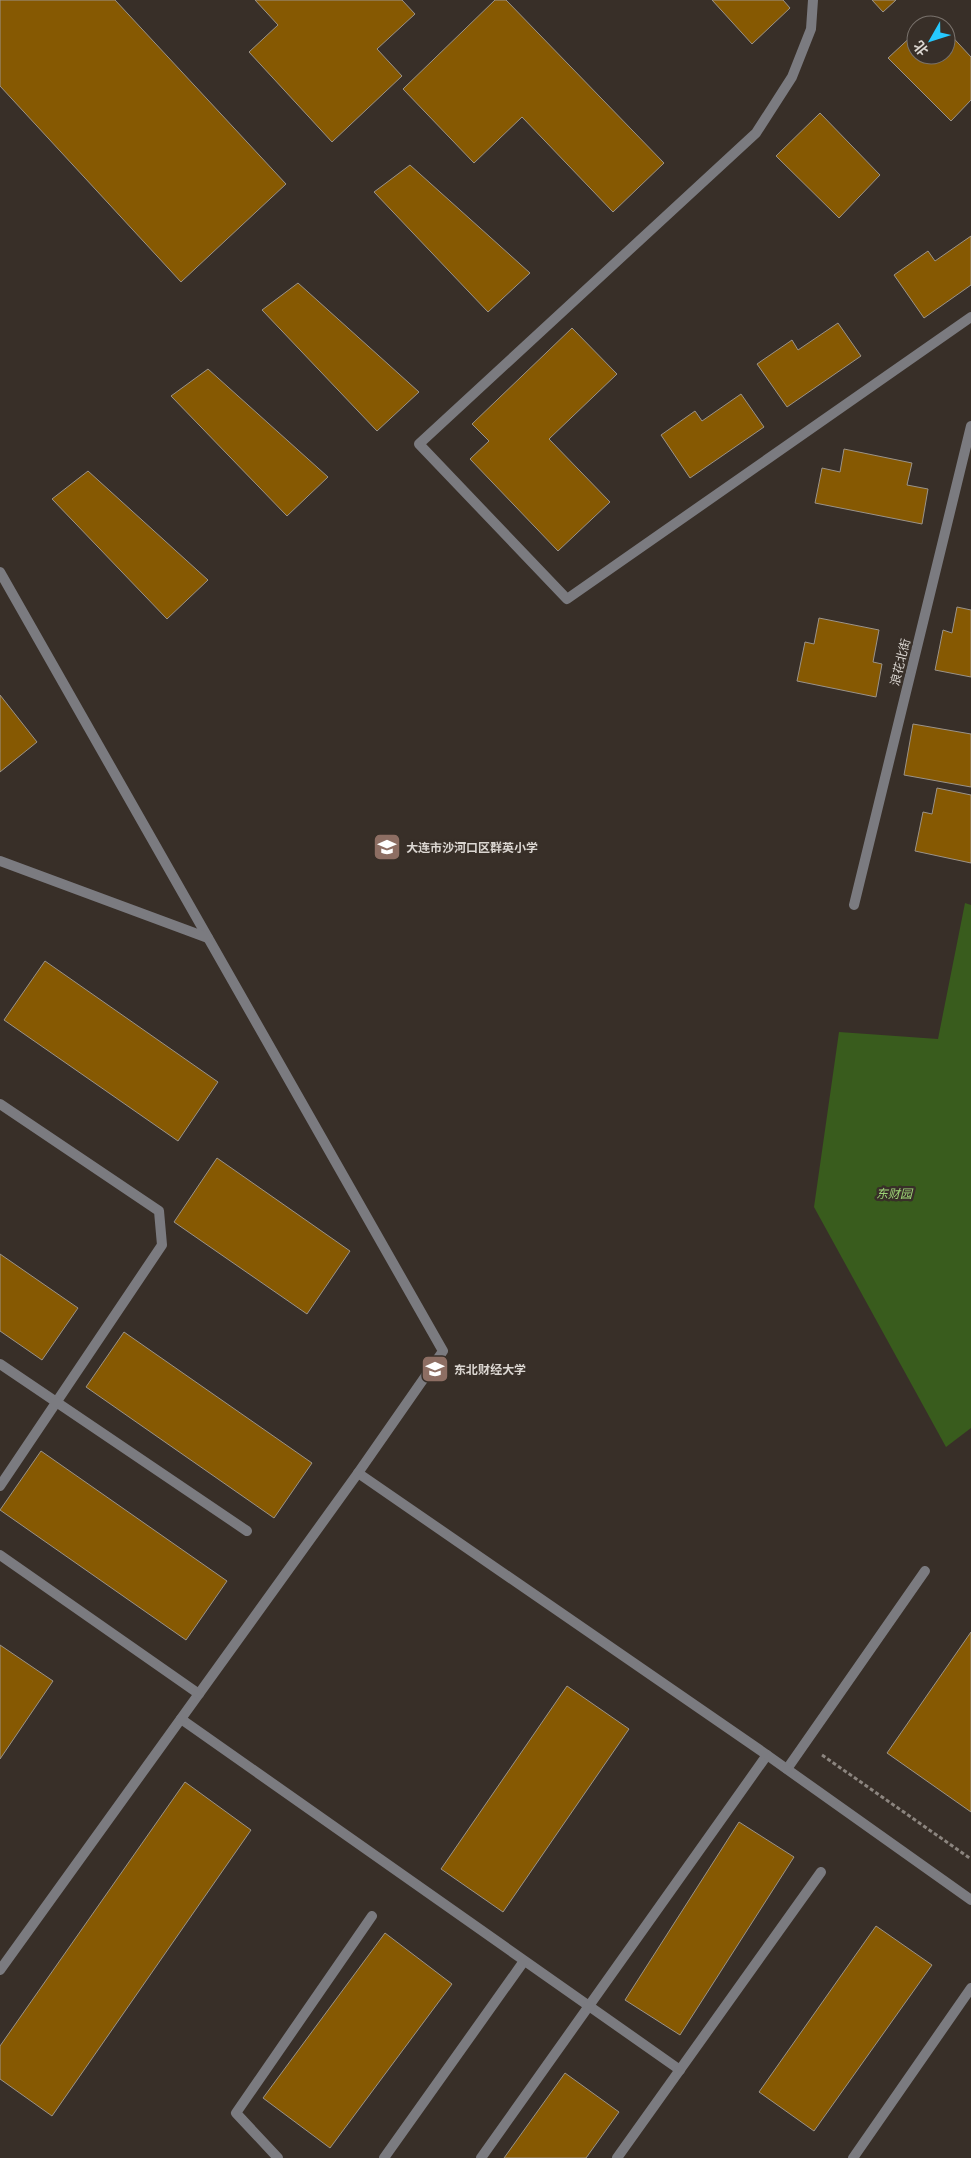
<svg xmlns="http://www.w3.org/2000/svg" width="971" height="2158" font-family="'PT Serif','Noto Sans SC',serif">
  <rect width="100%" height="100%" fill="#382f28"/>
  <polygon fill="#395c1d" points="965,903 971,905 971,1428 946,1447 814,1207 839,1032 938,1039"/>
  <g fill="#865902" stroke="#9b9389">
    <polygon points="0,0 115,0 286,184 181,282 0,86"/>
    <polygon points="255,0 402,0 415,14 377,49 402,76 332,142 249,52 278,25"/>
    <polygon points="495,0 506,0 664,163 613,212 522,117 474,163 403,89"/>
    <polygon points="712,0 783,0 790,8 752,44"/>
    <polygon points="872,0 896,0 883,12"/>
    <polygon points="932,16 941,25 923,25"/>
    <polygon points="946,30 971,57 971,100 951,121 888,58 916,32 916,55 946,55"/>
    <polygon points="820,113 880,175 839,218 776,156"/>
    <polygon points="410,165 530,273 488,312 374,192"/>
    <polygon points="971,236 971,285 924,318 894,275 928,251 935,261"/>
    <polygon points="298,283 419,392 377,431 262,310"/>
    <polygon points="838,323 861,356 787,407 757,364 792,340 798,350"/>
    <polygon points="572,328 617,374 549,439 610,502 558,551 470,459 489,441 472,424"/>
    <polygon points="208,369 328,477 287,516 171,396"/>
    <polygon points="741,394 764,427 690,478 661,435 695,411 702,421"/>
    <polygon points="844,449 912,463 907,485 928,489 922,524 815,503 822,468 840,472"/>
    <polygon points="88,471 208,580 167,619 52,499"/>
    <polygon points="957,607 971,610 971,677 935,670 943,630 952,633"/>
    <polygon points="819,618 879,630 873,662 882,664 876,697 797,681 805,642 814,644"/>
    <polygon points="0,695 37,742 0,772"/>
    <polygon points="913,724 971,734 971,787 904,775"/>
    <polygon points="937,788 971,795 971,863 915,851 923,812 932,814"/>
    <polygon points="45,961 218,1082 178,1141 4,1020"/>
    <polygon points="217,1158 350,1251 307,1314 174,1222"/>
    <polygon points="0,1254 78,1308 42,1360 0,1331"/>
    <polygon points="124,1332 312,1463 274,1518 86,1387"/>
    <polygon points="41,1451 227,1581 186,1640 0,1510"/>
    <polygon points="971,1632 971,1812 887,1753"/>
    <polygon points="0,1645 53,1681 0,1759"/>
    <polygon points="567,1686 629,1729 503,1912 441,1869"/>
    <polygon points="185,1782 251,1830 52,2116 0,2079 0,2046"/>
    <polygon points="739,1822 794,1857 680,2035 625,2000"/>
    <polygon points="876,1926 932,1965 814,2131 759,2092"/>
    <polygon points="385,1933 452,1984 330,2148 263,2098"/>
    <polygon points="565,2073 619,2112 586,2158 504,2158"/>
  </g>
  <g fill="none" stroke-linecap="round" stroke-linejoin="round">
    <polyline stroke="#8c857f" stroke-width="3" stroke-dasharray="4 2.5" stroke-linecap="butt" points="822,1755 971,1859"/>
    <g stroke="#7b7b80" stroke-width="10">
      <polyline points="181,1719 680,2070"/>
      <polyline points="278,2158 236,2113 372,1916"/>
      <polyline points="384,2158 524,1961"/>
      <polyline points="481,2158 767,1755"/>
      <polyline points="617,2158 821,1872"/>
    </g>
    <g stroke="#7b7b80" stroke-width="10">
      <polyline points="813,0 811,29 792,77 756,133 419,444 567,599 971,317"/>
      <polyline points="0,572 443,1351 358,1473 0,1970"/>
      <polyline points="0,861 208,938"/>
      <polyline points="854,905 971,426"/>
      <polyline points="0,1104 159,1211 162,1245 0,1486"/>
      <polyline points="0,1364 247,1531"/>
      <polyline points="358,1473 767,1755 971,1900"/>
      <polyline points="0,1555 199,1694"/>
      <polyline points="787,1769 925,1571"/>
      <polyline points="853,2158 971,1988"/>
    </g>
  </g>
  <defs>
    <g id="school-square" transform="scale(1.4375)"><rect x="-9" y="-9" width="18" height="18" rx="4" fill="#8d6e63" stroke="#382f28"/><path d="M0-5L7-2L0 1L-7-2ZM-4 1L0 2.5L4 1V4Q0 6-4 4Z" fill="#fff"/></g>
    <g id="university-square" transform="scale(1.4375)"><rect x="-9" y="-9" width="18" height="18" rx="4" fill="#8d6e63" stroke="#382f28"/><path d="M0-5L7-2L0 1L-7-2ZM-4 1L0 2.5L4 1V4Q0 6-4 4Z" fill="#fff"/></g>
  </defs>
  <g fill-rule="evenodd">
    <use href="#school-square" x="387" y="847"/>
    <use href="#university-square" x="435" y="1369"/>
  </g>
  <g text-anchor="middle" dominant-baseline="central" stroke-width="5" stroke-linejoin="round" paint-order="stroke">
    <g font-size="12" fill="#dbd6d1" stroke="#382f28">
      <text transform="translate(900 662) rotate(-76)">浪花北街</text>
    </g>
    <g font-size="12" font-weight="bold" fill="#dbd6d1" stroke="#382f28" text-anchor="start">
      <text x="406" y="847">大连市沙河口区群英小学</text>
      <text x="454" y="1369">东北财经大学</text>
    </g>
    <g font-size="12" font-style="italic" fill="#9dd376" stroke="#382f28">
      <text x="894" y="1193">东财园</text>
    </g>
  </g>
  <g transform="translate(931 40) rotate(231)"><circle r="24" fill="#382f28" stroke="#79726c"/>
  <path d="M0-4L9 19L0 12L-9 19Z" fill="#26c9fe"/>
  <text y="-8" font-size="14" font-weight="bold" text-anchor="middle" fill="#dbd6d1">北</text>
  </g>
</svg>
